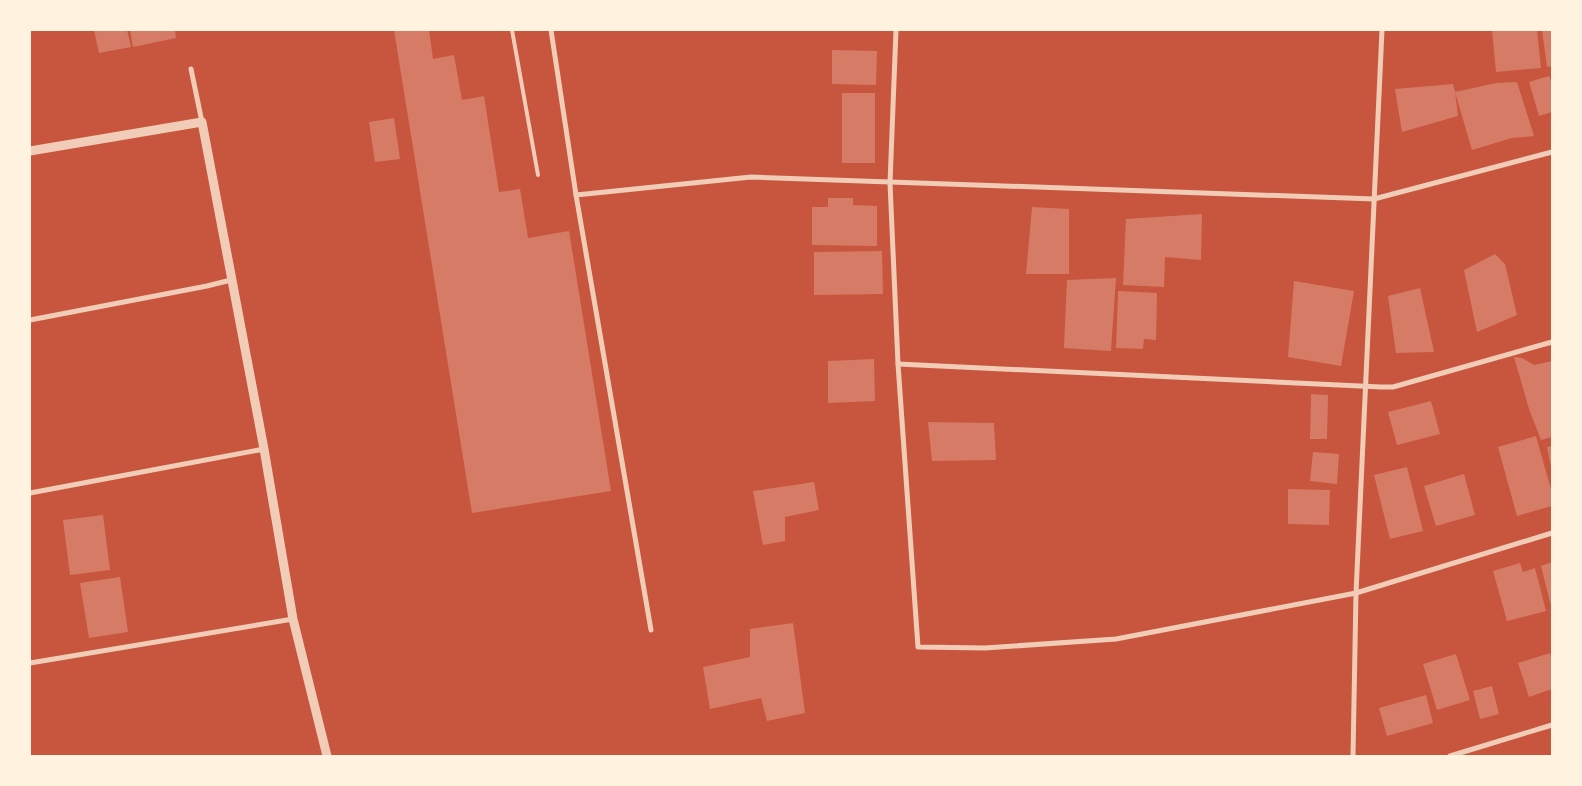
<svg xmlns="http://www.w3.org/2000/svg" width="1582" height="786" font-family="'Fira Sans Condensed',sans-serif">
  <rect width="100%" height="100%" fill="#c8553d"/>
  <g fill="#d67c66">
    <polygon points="94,30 127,30 131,47 99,53"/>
    <polygon points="130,30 175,30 176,38 133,47"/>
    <polygon points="394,30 429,30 433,59 454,55 462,100 484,96 499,192 520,189 528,238 569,231 611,491 472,513"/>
    <polygon points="1492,30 1537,30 1541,68 1496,72"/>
    <polygon points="1542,30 1552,30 1552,66 1547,67"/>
    <polygon points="832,50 877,51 876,85 832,84"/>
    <polygon points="1549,76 1552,84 1552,112 1539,116 1529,82"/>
    <polygon points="1517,82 1534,136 1512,138 1472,150 1455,92 1458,116 1402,132 1395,89 1453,84 1455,92 1496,83"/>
    <rect x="842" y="93" width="33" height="70"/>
    <polygon points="394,118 400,159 375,162 369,122"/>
    <polygon points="828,198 853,198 853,205 877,206 877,246 812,245 812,207 828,207"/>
    <polygon points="1032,207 1069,209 1069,274 1026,274"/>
    <polygon points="1202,214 1201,260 1165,257 1164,287 1123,285 1126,219"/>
    <polygon points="882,251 883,294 814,295 814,252"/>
    <polygon points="1495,254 1505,264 1517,315 1477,332 1464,270"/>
    <polygon points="1116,278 1111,351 1064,348 1067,280"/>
    <polygon points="1294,281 1354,291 1341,366 1288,357"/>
    <polygon points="1420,288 1434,352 1396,353 1388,296"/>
    <polygon points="1118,291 1157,293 1156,340 1144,339 1143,349 1116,348"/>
    <polygon points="1514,357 1522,358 1534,365 1552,361 1552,437 1541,440 1529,409"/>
    <polygon points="874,359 875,401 828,403 828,361"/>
    <polygon points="1311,394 1328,395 1327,439 1310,439"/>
    <polygon points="1431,401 1440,434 1397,445 1388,412"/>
    <polygon points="928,422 994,423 996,460 932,461"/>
    <polygon points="1536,436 1552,493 1552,506 1517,516 1498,447"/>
    <polygon points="1552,446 1552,467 1551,467 1547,447"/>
    <polygon points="1313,452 1339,454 1337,484 1310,481"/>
    <polygon points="1407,467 1423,531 1390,539 1374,475"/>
    <polygon points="1464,474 1475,515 1436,526 1424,486"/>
    <polygon points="814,482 819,510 785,517 785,541 763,545 753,491"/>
    <polygon points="1288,489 1330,490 1329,525 1288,524"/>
    <polygon points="103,515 110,570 70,575 63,520"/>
    <polygon points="1552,562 1552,606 1551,606 1541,566"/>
    <polygon points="1520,563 1523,572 1535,568 1546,611 1507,621 1493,571"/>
    <polygon points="120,577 128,632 89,638 80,583"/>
    <polygon points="793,623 805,713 767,721 761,698 710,709 703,667 750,657 750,629"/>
    <polygon points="1550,653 1552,661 1552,689 1529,697 1518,663"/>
    <polygon points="1456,654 1470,700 1437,710 1423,664"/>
    <polygon points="1492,686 1499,714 1480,719 1473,691"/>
    <polygon points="1426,695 1433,723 1387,736 1379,708"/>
  </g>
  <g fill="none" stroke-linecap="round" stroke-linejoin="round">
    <polyline stroke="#f1ccb7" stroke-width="4" points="512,30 538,175"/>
    <g stroke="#f1ccb7" stroke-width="5">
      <polyline points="551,30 576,195 651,630"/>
      <polyline points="896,30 890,183 898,364 918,647 985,648 1116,639 1356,593 1552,533"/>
      <polyline points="191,69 202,122"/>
      <polyline points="576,195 751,177 1374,199 1552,152"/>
      <polyline points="30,320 207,286 231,280"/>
      <polyline points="898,364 1381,387 1393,387 1552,342"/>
      <polyline points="30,493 264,449"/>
      <polyline points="30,663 293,619"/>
      <polyline points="1353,756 1356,593 1382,30"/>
      <polyline points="1450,756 1552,725"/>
    </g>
    <polyline stroke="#f1ccb7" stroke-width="9" points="30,151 202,122 264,449 293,619 327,756"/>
  </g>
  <rect width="1582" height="786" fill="none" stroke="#fff3e0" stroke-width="62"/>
</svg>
